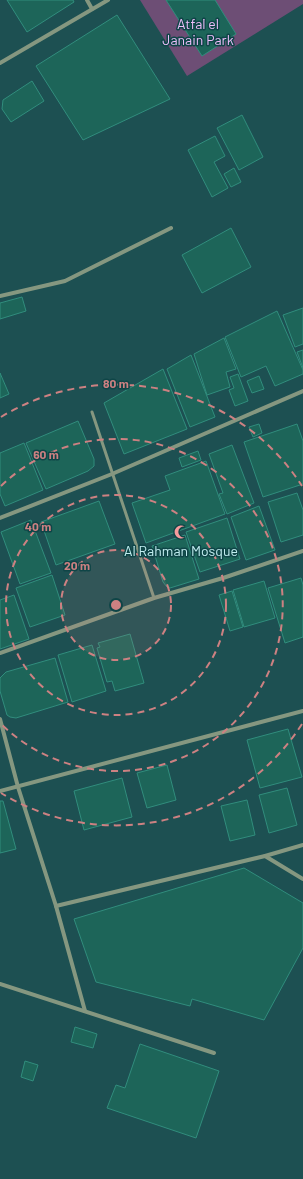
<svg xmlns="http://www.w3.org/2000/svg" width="303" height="1179" font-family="Barlow,sans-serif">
  <rect width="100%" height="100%" fill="#1d5052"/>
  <polygon fill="#6d4e75" points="140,0 303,0 303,4 187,76"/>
  <g fill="#1d6559" stroke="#318d7d">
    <polygon points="7,0 73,0 74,2 27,32"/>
    <polygon points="166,0 215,0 236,34 202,56"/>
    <polygon points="117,15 170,99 83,140 36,66"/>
    <polygon points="32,81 44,101 11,122 2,109 3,100"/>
    <polygon points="242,115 263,157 239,170 217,128"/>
    <polygon points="215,136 225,156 214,162 228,188 212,197 188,150"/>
    <polygon points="234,168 241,182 231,187 224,174"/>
    <polygon points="231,228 251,267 202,293 182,255"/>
    <polygon points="22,297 26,311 0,319 0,303"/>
    <polygon points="303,308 303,344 295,347 283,315"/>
    <polygon points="277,311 303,370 303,374 275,386 266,366 241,377 225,337"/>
    <polygon points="224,338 236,369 226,372 230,387 207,395 194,354"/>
    <polygon points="303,350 303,368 297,352"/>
    <polygon points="191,355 215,417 190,427 167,369"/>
    <polygon points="163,369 187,429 124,454 104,403"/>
    <polygon points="0,373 9,394 0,398"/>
    <polygon points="238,374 248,401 235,406 229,390 234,388 230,377"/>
    <polygon points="259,376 264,389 252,393 247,381"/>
    <polygon points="78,421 94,459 94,466 88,471 46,489 26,443"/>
    <polygon points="259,424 262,433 253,437 249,427"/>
    <polygon points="297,424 303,441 303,484 263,497 244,442"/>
    <polygon points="24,443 43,490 5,506 0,494 0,453"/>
    <polygon points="232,445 254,503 227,514 219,494 223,493 209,454"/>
    <polygon points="198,451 201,460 182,467 179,458"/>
    <polygon points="206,461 225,514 146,543 132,503 170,490 165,476"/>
    <polygon points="297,493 303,510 303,535 281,542 268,502"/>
    <polygon points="99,501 115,544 56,565 41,522"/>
    <polygon points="259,506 275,550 246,560 231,517"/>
    <polygon points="227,518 240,559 200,572 186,532"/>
    <polygon points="31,520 51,573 20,584 1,532"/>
    <polygon points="185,535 199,579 170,588 167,587 163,582 152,546"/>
    <polygon points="52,575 65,615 30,627 16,588"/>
    <polygon points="301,578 303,585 303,637 285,643 268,588"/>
    <polygon points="264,581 275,618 244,627 233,590"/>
    <polygon points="232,591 243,627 230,631 219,595"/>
    <polygon points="14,595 29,639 0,649 0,600"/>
    <polygon points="130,634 144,683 115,691 112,681 107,682 97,648 100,647 98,643"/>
    <polygon points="92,645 106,691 72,702 58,655"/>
    <polygon points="55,658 68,702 16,718 10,717 7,715 0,691 0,678 6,672"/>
    <polygon points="288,729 302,777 260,788 247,740"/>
    <polygon points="167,765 176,800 147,808 137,773"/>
    <polygon points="122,778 132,817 84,830 74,791"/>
    <polygon points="287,788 297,825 269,833 259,795"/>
    <polygon points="247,800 255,835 230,841 221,806"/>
    <polygon points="0,801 3,801 16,849 0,853"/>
    <polygon points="244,868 303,903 303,948 264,1020 192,999 190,1006 96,982 74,919"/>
    <polygon points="75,1027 97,1034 93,1048 71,1042"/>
    <polygon points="140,1044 219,1071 196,1138 107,1108 116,1085 125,1088"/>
    <polygon points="25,1061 38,1065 33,1081 21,1077"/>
  </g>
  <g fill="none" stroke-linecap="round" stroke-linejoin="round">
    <polyline stroke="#859780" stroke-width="3" points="92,412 154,598"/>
    <g stroke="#859780" stroke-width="4">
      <polyline points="87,0 92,9"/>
      <polyline points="0,63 108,0"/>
      <polyline points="0,296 65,281 171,228"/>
      <polyline points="0,518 112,474 303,391"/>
      <polyline points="0,653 154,598 223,578 303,551"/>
      <polyline points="0,719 18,787 56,906 85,1011"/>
      <polyline points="0,791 303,711"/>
      <polyline points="265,856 303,879"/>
      <polyline points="56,906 265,856 303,845"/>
      <polyline points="0,984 214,1053"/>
    </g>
  </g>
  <circle cx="116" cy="605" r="55" fill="#cd8182" fill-opacity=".12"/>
  <g fill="none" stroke="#cd8182" stroke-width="2" stroke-dasharray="7 5">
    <circle cx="116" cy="605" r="55"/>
    <circle cx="116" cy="605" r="110"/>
    <path d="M1 486A166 166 0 1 1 1 724"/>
    <path d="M302 724A221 221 0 0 1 1 793M1 417A221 221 0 0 1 302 486"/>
  </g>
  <defs>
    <g id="mosque-bare" transform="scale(1.08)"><path d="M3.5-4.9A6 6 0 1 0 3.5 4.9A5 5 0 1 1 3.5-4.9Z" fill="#f59b9c" stroke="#0f4547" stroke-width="2.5" paint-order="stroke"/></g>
  </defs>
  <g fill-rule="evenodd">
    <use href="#mosque-bare" x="181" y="532"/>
  </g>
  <g text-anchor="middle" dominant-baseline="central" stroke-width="3" stroke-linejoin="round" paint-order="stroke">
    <g font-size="14" fill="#eebffb" stroke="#0f4547">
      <text x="198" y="23">Atfal el<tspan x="198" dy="16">Janain Park</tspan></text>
    </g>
    <g font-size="14" fill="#c2eef0" stroke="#0f4547">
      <text x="181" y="550">Al Rahman Mosque</text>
    </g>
  </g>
  <circle cx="116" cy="605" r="6" fill="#cd8182" stroke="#0f4547" stroke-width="2"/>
  <g font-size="12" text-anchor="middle" font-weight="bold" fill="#cd8182" stroke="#0f4547" stroke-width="3" stroke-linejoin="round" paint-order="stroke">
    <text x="116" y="388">80 m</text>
    <text x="46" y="459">60 m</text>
    <text x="38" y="531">40 m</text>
    <text x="77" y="570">20 m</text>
  </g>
</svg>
